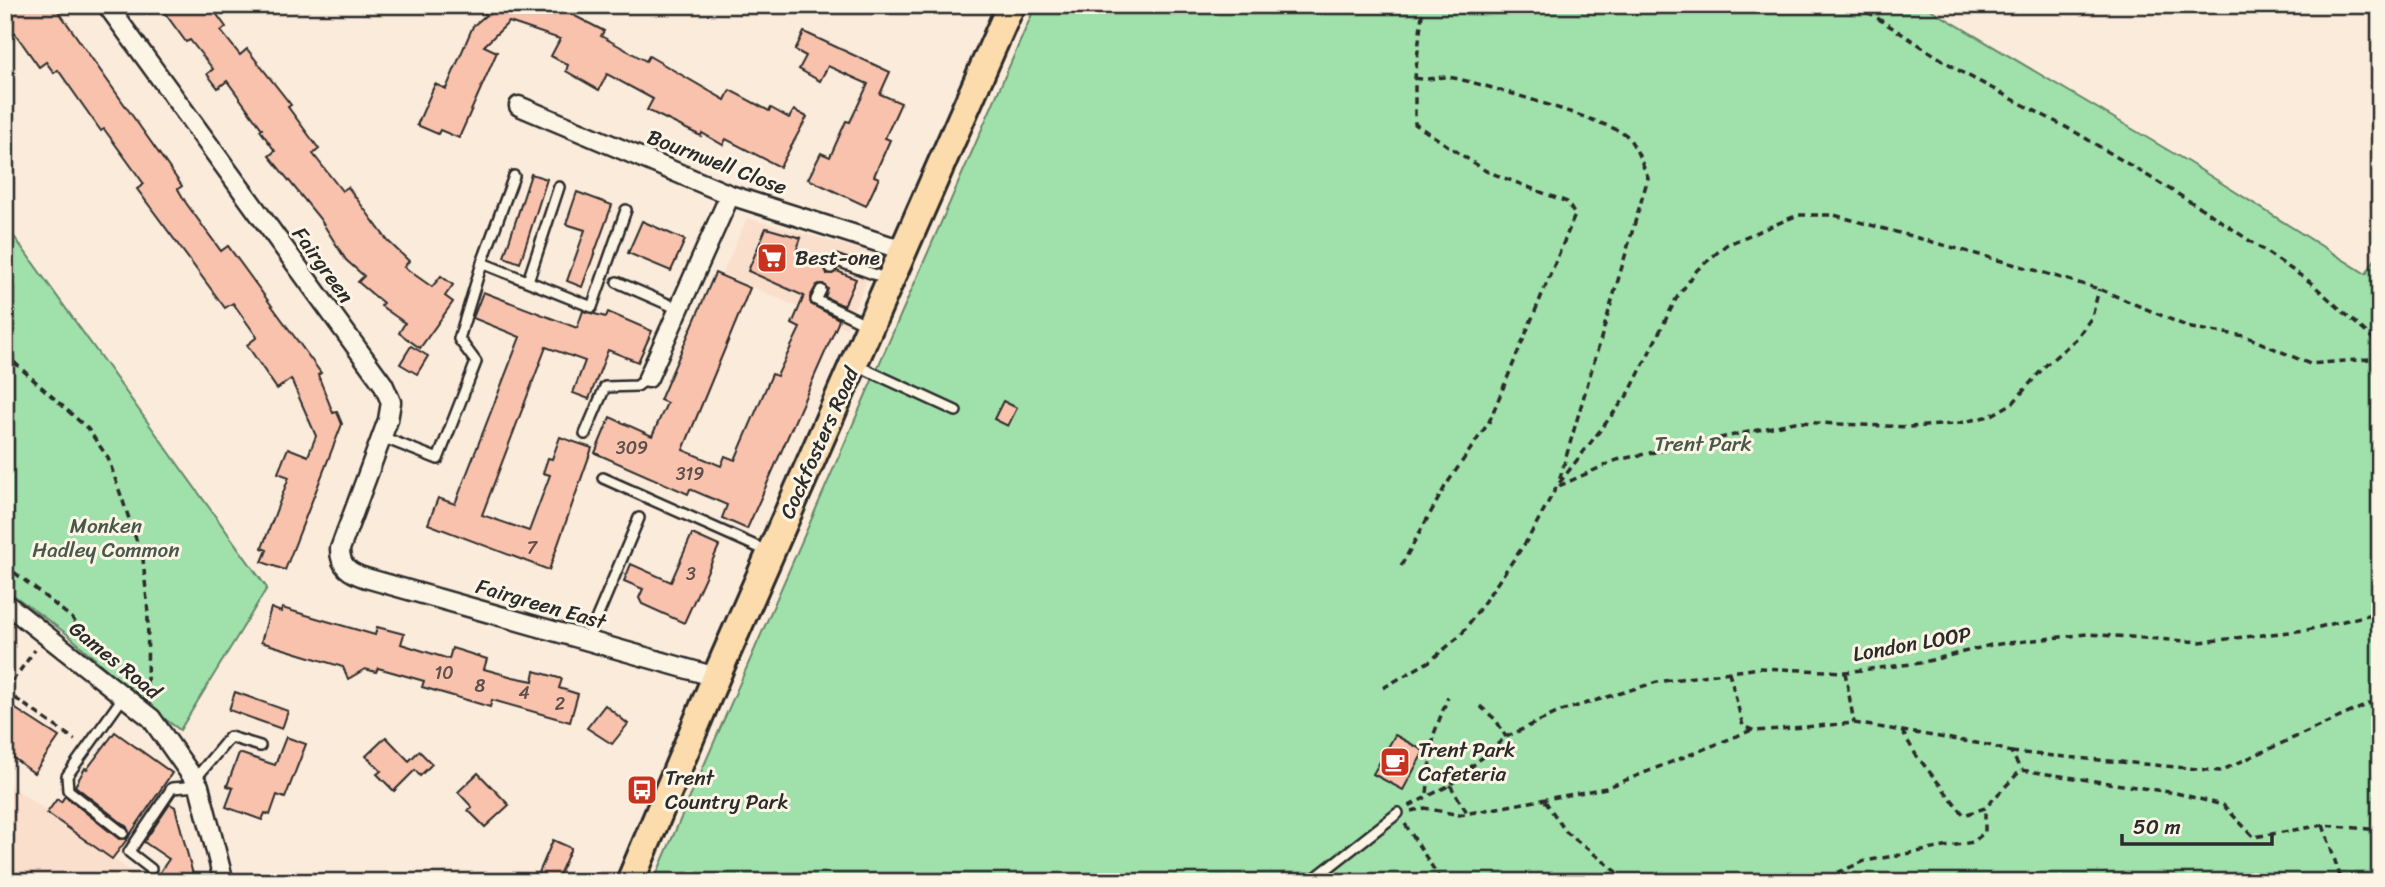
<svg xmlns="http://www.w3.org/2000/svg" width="2385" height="887" font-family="Sriracha,sans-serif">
  <rect width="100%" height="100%" fill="#fbebda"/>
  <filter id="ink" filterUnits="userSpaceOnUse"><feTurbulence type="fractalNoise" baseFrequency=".0143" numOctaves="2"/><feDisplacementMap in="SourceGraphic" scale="14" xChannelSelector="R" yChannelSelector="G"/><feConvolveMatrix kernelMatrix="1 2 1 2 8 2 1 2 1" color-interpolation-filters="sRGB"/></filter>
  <g filter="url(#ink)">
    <g fill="#fadfcc">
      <polygon points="747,218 878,254 846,328 722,274"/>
      <polygon points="10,785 146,882 5,882 5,812"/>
    </g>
    <g fill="#a0e1ab" stroke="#66866b" stroke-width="2">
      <polygon points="1036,5 1923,5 2188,162 2366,274 2380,251 2380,882 653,882"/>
      <polygon points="5,224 267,588 180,730 150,708 67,634 5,589"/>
    </g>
    <g fill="#f9c2ad" stroke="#2b2b2b" stroke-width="2">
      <polygon points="5,5 54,5 182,186 178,189 186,203 221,251 228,246 321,373 318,375 333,413 337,412 342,424 285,570 262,562 267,550 262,548 289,477 278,473 288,448 308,456 316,436 291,379 277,389 247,345 257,337 233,303 225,308 137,189 144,184 123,155 104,129 101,131 58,70 54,73 46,62 39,67 5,19"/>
      <polygon points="159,5 210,5 226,27 221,31 240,55 247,49 291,105 288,107 319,149 313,154 342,191 348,187 388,241 409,261 404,267 432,287 441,276 453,285 445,296 453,302 420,348 399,333 405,323 381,306 383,303 358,282 364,276 346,260 320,219 269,156 275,151 260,130 262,129 227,81 218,88 207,74 213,69 190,40 186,42"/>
      <polygon points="479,5 572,5 569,13 604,31 601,36 646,61 649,56 725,100 730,90 769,111 771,108 789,118 794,110 807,117 780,167 726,139 723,145 702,133 701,136 647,110 653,99 607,74 599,90 566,71 568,65 551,56 560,39 509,22 484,46 497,52 459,138 440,130 438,134 417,125 435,84 446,89 473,26 486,15"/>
      <polygon points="804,32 890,72 880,94 901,103 885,138 890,140 874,176 879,178 866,206 808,179 821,153 830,157 846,121 850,122 868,84 828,66 820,81 799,69 806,56 795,50"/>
      <polygon points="531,174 547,179 520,263 504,257"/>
      <polygon points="577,192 612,205 582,287 567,281 585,230 566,224"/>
      <polygon points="642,221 685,240 671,271 628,253"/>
      <polygon points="766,228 801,238 796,252 825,265 827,274 837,271 856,279 844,306 825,297 828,289 823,284 817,285 810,297 811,304 839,319 838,323 747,529 722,518 727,505 690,489 688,494 595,453 610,417 652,436 667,403 660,400 715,273 750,288 683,450 721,466 725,456 735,460 772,374 777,376 800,328 792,324 804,296 748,271"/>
      <polygon points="483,292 577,328 583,311 606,317 608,312 652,331 638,362 608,350 589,399 573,393 585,361 546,347 482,515 529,531 550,475 543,473 548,458 552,459 560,437 592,448 549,570 428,524 438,498 455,504 520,337 473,318"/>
      <polygon points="411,346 428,356 417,374 400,364"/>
      <polygon points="1003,401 1017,408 1008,426 994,419"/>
      <polygon points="692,534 719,546 684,623 642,604 639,598 643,589 624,581 631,564 671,582"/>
      <polygon points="271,608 281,612 282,608 375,635 377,627 404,634 401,644 449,659 452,648 487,659 484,669 513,677 533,681 535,671 562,679 559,688 578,694 570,722 492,700 490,707 460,698 422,687 424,681 378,668 376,672 365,669 348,679 343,667 261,642"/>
      <polygon points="235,692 288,711 282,729 229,710"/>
      <polygon points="5,702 59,737 34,773 5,752"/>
      <polygon points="605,705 628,724 612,744 587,728"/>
      <polygon points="115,732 172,773 129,836 127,827 75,786 85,768 87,769"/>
      <polygon points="1395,735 1424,751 1403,790 1373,774"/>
      <polygon points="286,737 306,744 285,798 277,795 270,815 265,813 262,820 226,807 233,788 227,786 239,753 275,765"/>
      <polygon points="386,737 409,761 419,751 432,764 420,776 415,770 394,791 377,774 381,771 366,756"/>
      <polygon points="478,773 509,805 485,827 468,810 472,807 458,792"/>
      <polygon points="65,796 119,839 128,838 112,859 47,813 57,799 61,802"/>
      <polygon points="170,804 175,807 195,882 153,882 169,859 144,842"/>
      <polygon points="553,840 571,848 556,882 535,882"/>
    </g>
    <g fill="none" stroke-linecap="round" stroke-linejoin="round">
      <g stroke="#2b2b2b" stroke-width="14">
        <g id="lane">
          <polyline points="482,263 514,176"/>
          <polyline points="831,268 835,260 887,279"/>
          <polyline points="528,281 559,187"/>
          <polyline points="617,282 679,309"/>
          <polyline points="821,290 816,300 868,325"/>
          <polyline points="856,365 956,411"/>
          <polyline points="585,434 605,387 637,386 648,378"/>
          <polyline points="382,437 438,459 476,362 459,339 482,263 592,307 626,210"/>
          <polyline points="603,478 769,552"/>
          <polyline points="587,641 639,518"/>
          <polyline points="195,779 230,737 260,746"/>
          <polyline points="123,833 68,790 67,776 124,696"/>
          <polyline points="151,869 129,852 172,788 199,786"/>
          <polyline points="1310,882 1398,813"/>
        </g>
      </g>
      <g stroke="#2b2b2b" stroke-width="23">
        <g id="street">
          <path d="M 107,5 L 383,384 L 391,402 L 388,420 L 340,549 C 340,567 350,573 366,578 L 716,677"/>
          <polyline points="519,106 730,195 903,250"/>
          <polyline points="648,378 730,195"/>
          <polyline points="5,603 151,718 199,786 224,882"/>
        </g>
      </g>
      <g stroke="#2b2b2b" stroke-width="32">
        <polyline id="primary" points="630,882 716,677 1011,5"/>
      </g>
      <g stroke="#2b2b2b" stroke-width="3.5" stroke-dasharray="7 5" stroke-linecap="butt">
        <polyline points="1857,5 1963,73 2077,133 2209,213 2310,282 2380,345"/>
        <path d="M 1415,78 C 1428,81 1435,77 1447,77 C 1466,78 1616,124 1626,135 C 1637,147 1642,164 1648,178 L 1559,481"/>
        <polyline points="5,354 88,429 108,458 143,559 148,612 147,692"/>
        <polyline points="1559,486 1617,460 1795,422 1908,427 1955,424 1990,416 2013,403 2045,366 2076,339 2092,317 2099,289"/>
        <polyline points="5,565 72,618 98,651"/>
        <polyline points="1401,566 1446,485 1489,422 1575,215 1567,202 1486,171 1415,124 1415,78 1423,5"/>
        <polyline points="1729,672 1743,726 1755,731 1854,723 1988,745 2011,752 2021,770"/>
        <polyline points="1845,672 1854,723"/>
        <polyline points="1383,688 1430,661 1461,635 1528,539 1557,486 1629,393 1676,299 1697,270 1726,245 1798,215 1834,215 2031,269 2099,289 2191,328 2245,336 2310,364 2380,358"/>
        <polyline points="5,691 75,740"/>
        <polyline points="5,691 35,650"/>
        <polyline points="1480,706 1496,720 1506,737"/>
        <polyline points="1902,731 1916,755 1964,815 1985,808 2021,770 2176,793 2223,805 2254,837 2323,825 2380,830"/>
        <polyline points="2011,752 2220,771 2380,699"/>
        <polyline points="1450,785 1468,814"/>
        <polyline points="1427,793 1434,734 1448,697"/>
        <polyline points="1545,801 1566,832 1630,882"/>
        <polyline points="1409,806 1450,785 1506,737 1561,711 1657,682 1760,668 1845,672 1920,663 1991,645 2087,634 2200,642 2307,630 2380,612"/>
        <polyline points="1411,811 1425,808 1459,815 1606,788 1752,730"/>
        <polyline points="1405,824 1442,882"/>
        <polyline points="2323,825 2342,882"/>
        <polyline points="2124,872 2126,882"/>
        <polyline points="1218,882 1224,872"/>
        <polyline points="1815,882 1865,861 1973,842 1985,832 1985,808"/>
      </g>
      <use href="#lane" stroke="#fcf5e5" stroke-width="9"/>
      <use href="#street" stroke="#fcf5e5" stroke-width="18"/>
      <use href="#primary" stroke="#fcdcac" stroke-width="26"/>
    </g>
  </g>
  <defs>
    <g id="supermarket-square" transform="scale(1.575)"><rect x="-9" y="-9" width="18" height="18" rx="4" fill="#c8321e" stroke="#fcf5e5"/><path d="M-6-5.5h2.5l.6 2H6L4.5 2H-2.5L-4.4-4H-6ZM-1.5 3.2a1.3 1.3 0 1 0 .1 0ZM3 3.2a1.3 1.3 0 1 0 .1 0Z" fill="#fff"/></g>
    <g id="cafe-square" transform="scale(1.575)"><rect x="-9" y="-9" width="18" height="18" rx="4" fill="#c8321e" stroke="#fcf5e5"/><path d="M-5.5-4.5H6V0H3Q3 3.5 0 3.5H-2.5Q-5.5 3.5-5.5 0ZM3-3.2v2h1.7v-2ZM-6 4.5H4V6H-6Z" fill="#fff"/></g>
    <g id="bus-square" transform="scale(1.575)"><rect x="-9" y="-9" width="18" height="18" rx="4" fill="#c8321e" stroke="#fcf5e5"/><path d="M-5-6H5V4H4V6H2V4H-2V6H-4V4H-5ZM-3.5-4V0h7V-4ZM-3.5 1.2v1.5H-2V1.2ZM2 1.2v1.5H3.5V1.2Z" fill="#fff"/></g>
  </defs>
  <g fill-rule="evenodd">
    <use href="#supermarket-square" x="772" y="258"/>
    <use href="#cafe-square" x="1395" y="762"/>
    <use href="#bus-square" x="642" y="790"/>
  </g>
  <g text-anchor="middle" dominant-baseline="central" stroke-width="6" stroke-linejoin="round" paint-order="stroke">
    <g font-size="18" fill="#5e514c">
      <text x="632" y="448">309</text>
      <text x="690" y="474">319</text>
      <text x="532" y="548">7</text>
      <text x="691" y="574">3</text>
      <text x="444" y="673">10</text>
      <text x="480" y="686">8</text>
      <text x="524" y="693">4</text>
      <text x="560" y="704">2</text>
    </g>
    <g font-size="21" fill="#2b2b2b" stroke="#fcf5e5">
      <text transform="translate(717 162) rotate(21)">Bournwell Close</text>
      <text transform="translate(323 265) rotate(54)">Fairgreen</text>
      <text transform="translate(819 443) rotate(-66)">Cockfosters Road</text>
      <text transform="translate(541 604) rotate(16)">Fairgreen East</text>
      <text transform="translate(1912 644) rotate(-10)">London LOOP</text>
      <text transform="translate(115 660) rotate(39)">Games Road</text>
    </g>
    <g font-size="21" fill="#2b2b2b" stroke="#fcf5e5" text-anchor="start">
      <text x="795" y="258">Best-one</text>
      <text x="1418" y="750">Trent Park<tspan x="1418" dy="24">Cafeteria</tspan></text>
      <text x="665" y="778">Trent<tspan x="665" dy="24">Country Park</tspan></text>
    </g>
    <g font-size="21" fill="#48584b" stroke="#fcf5e5">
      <text x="1703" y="444">Trent Park</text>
      <text x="106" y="526">Monken<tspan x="106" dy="24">Hadley Common</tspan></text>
    </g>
  </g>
  <rect width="2385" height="887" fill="none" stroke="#fcf5e5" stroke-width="28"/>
  <rect x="14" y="14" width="2357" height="859" fill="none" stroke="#2b2b2b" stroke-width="2.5" filter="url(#ink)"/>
  <path d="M2122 834v10h150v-10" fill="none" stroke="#2b2b2b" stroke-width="3.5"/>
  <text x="2133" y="834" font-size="21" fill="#2b2b2b" stroke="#fcf5e5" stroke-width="5" paint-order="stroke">50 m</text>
</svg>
